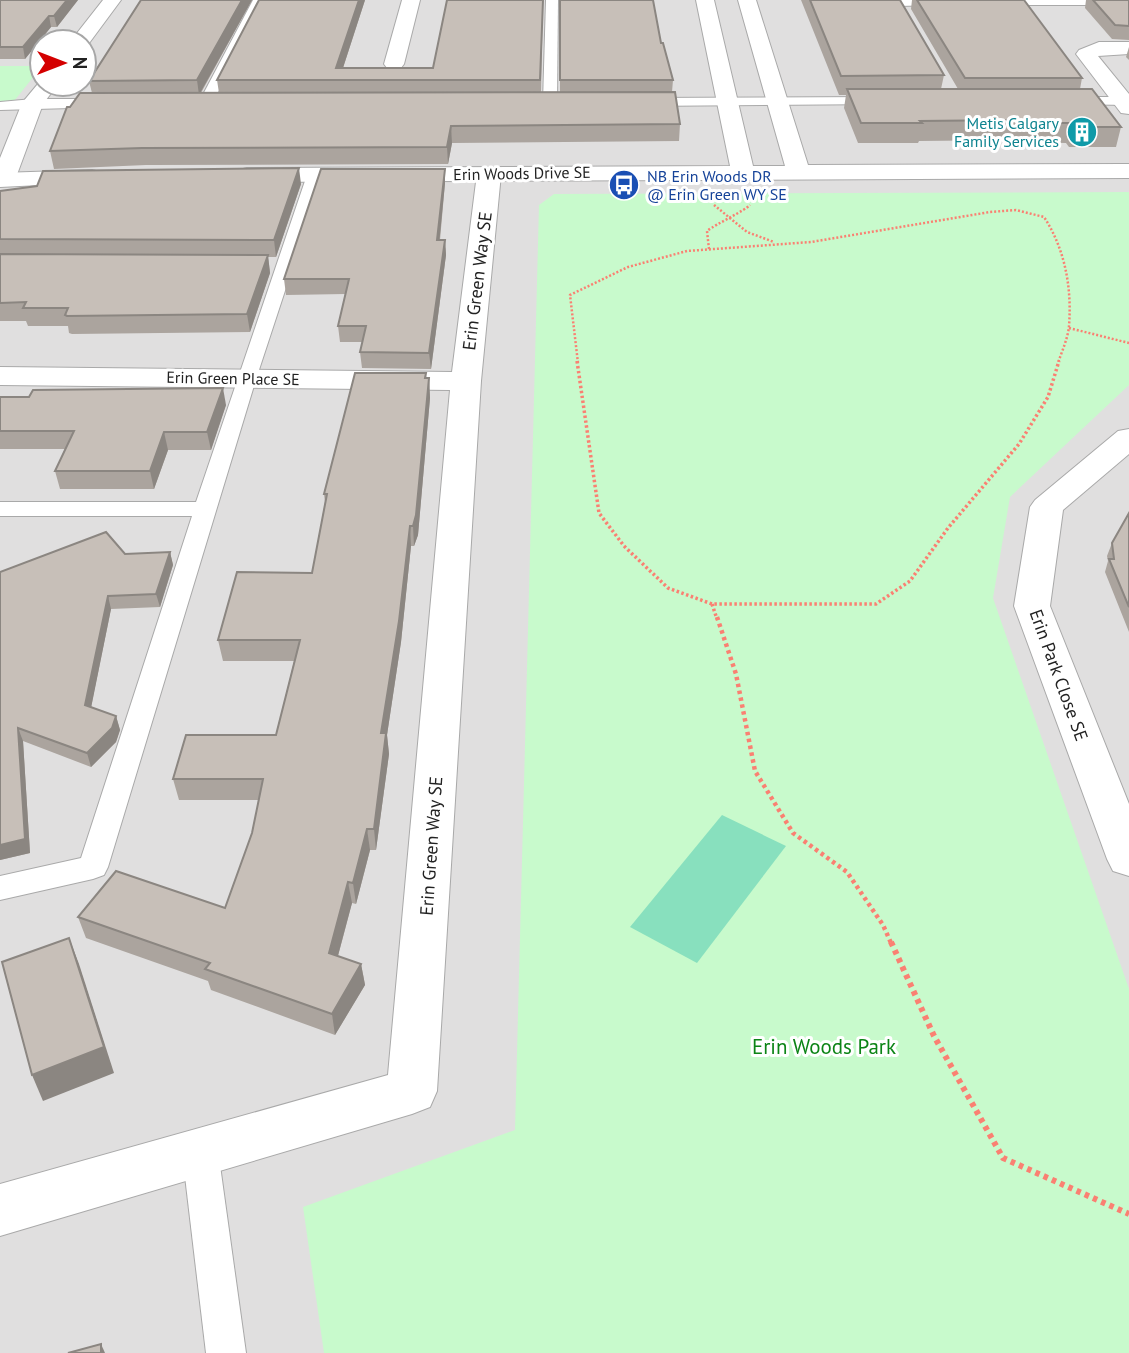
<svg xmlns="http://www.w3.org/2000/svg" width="1129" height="1353" font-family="'PT Sans',sans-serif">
  <rect width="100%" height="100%" fill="#f2efe9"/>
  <path fill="#e0dfdf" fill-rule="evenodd" d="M 0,0 L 1129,0 L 1129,1353 L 0,1353 ZM 42,42 L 84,42 L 84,84 L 42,84 Z"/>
  <g fill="#c8facc">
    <polygon points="0,66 42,66 15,100 0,102"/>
    <polygon points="1129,192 1129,385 1010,497 993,598 1129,989 1129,1353 324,1353 303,1207 515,1130 539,205 554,194"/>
  </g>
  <polygon fill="#88e0be" points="722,815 786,846 697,963 630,927"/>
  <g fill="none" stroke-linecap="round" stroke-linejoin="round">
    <g stroke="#a9a9a9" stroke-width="2">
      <g id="service">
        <polygon points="253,0 265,0 213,102 206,106 201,105 199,102"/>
        <polygon points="546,0 558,0 557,102 550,106 543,102"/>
        <polygon points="892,0 950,0 951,1 945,5 897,6 893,5"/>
        <polygon points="986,0 1129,0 1129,5 991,5"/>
        <polygon points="880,97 887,101 885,104 642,106 635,102 642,98"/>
        <polygon points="1066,97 1129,97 1129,105 1061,104 1059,101"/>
        <polygon points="33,99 107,99 114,103 107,107 0,110 0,102"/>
        <polygon points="315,170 323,175 256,379 108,867 104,875 93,879 0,900 0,876 81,858 192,516 0,516 0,502 196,502 307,175"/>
        <polygon points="200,1134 213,1139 218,1151 246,1353 206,1353 182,1151 187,1139"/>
      </g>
    </g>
    <g stroke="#a9a9a9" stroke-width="2">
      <g id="minor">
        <polygon points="103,0 121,0 87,46 84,47 84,42 70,42"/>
        <polygon points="402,0 420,0 404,64 401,68 387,68 384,64"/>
        <polygon points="1099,42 1129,42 1129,54 1098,56 1129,94 1129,114 1121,113 1076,54 1079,50"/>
        <polygon points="42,79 42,84 58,84 43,104 15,180 11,185 0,186 0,158 22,103"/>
        <polygon points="489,167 497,169 501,174 481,381 437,1091 430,1107 412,1114 0,1236 0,1184 388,1075 450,390 0,385 0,367 452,372 477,174 481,169"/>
        <polygon points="1129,429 1129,454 1063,510 1050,606 1129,804 1129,876 1113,871 1107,859 1014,606 1030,507 1035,500 1118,431"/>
      </g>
    </g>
    <g stroke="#a9a9a9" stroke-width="2">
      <g id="tertiary">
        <polygon points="696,0 714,0 753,166 785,166 738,0 756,0 808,165 1129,164 1129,178 247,182 239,180 235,175 239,170 247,168 730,166"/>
        <polygon points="92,170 100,172 104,177 100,182 0,187 0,173"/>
      </g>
    </g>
    <g stroke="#fa8072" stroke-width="2.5" stroke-dasharray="2 2" stroke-linecap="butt">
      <polyline points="714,205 747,232 774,242"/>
      <path d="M 709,249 L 707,231 C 716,224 746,210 750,205"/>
      <polyline points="1069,328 1129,343"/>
      <path d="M 578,363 L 570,295 L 628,267 L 687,251 L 811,242 L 990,212 L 1016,210 L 1044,217 C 1065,249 1072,288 1069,326 C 1068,338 1062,351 1058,363"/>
    </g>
    <g stroke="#fa8072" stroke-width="3.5" stroke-dasharray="2.5 2.5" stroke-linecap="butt">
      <polyline points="577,361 599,513 624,546 668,588 712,604 876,604 910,581 948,528 1019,444 1048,397 1059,361"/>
      <polyline points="712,604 717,619"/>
    </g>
    <polyline stroke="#fa8072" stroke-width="4.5" stroke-dasharray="3.5 3.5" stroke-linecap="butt" points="717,617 736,674 755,771 793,833 847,872 883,925 891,943"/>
    <polyline stroke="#fa8072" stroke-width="6" stroke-dasharray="4.5 4.5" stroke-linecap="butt" points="891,942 934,1036 1003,1158 1129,1214"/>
    <use href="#service" fill="#fff" fill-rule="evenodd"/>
    <use href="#minor" fill="#fff" fill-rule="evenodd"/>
    <use href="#tertiary" fill="#fff" fill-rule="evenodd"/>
  </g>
  <g fill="#aba49e">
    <polygon points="0,0 78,0 57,27 51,27 25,59 0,59"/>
    <polygon points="141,0 252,0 201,93 219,93 217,80 365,0 343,68 433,68 447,0 543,0 541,92 560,92 560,0 661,43 673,80 672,92 680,124 679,141 452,143 448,164 146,165 54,169 50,151 70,107 92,93 89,81"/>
    <polygon points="801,0 900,0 944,75 941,89 958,89 911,9 912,0 1024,0 1082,78 1080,89 1121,127 1116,147 1069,147 1066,143 1020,142 1019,140 919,141 918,143 858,143 844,108 846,95 839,95"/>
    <polygon points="1086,0 1129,0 1129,40 1112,39 1085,8"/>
    <polygon points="1129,47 1129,60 1126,57"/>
    <polygon points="445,183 440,240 445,240 446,255 431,369 362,368 360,352 363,342 340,342 338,326 345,294 286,295 284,279"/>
    <polygon points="301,184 276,257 268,257 270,273 250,332 72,334 69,333 68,326 28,326 26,321 0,321 0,191"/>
    <polygon points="426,378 429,378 430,398 418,535 414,546 411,546 401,642 387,735 389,754 376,850 370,850 356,904 352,903 338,956 361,964 365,985 335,1035 211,990 208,981 86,938 78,917 225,908 252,833 259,800 179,800 173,779 276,735 294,661 223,661 218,640 312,573 325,502 324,494"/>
    <polygon points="0,397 29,397 226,405 211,450 168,450 154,489 60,489 55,471 65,449 0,449"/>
    <polygon points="1129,513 1129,632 1105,572 1108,561 1107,556 1112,543"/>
    <polygon points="170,552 173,565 160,607 111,609 91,707 116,716 120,730 116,742 91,767 23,741 30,853 0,860 0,572 125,554"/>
  </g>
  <g fill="#8b8681">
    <polygon points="67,0 78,0 57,27 54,16"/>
    <polygon points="242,0 252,0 199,95 197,80"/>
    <polygon points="359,0 365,0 339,80 336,68"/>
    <polygon points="49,16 51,27 25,59 23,47"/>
    <polygon points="451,126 452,143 448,164 447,147"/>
    <polygon points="299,168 301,184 276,257 274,240"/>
    <polygon points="445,169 445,183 438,255 437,240"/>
    <polygon points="445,240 446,255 431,369 429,353"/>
    <polygon points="268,255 270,273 250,332 247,314"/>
    <polygon points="426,373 427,392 429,378 430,398 418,535 414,546 413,526"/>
    <polygon points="223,388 226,405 211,450 207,432"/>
    <polygon points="164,432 168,450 154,489 150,471"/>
    <polygon points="410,526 411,546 401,642 387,735 389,754 376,850 374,829 381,733"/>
    <polygon points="170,552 173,565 160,607 156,594"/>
    <polygon points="108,596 111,609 89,718 85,705"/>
    <polygon points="116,716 120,730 116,742 91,767 87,753"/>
    <polygon points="18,728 23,741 30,853 0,860 0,845"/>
    <polygon points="367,829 370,850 356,904 353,883"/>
    <polygon points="348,882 352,903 333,974 329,953"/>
    <polygon points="69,938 79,964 114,1073 43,1101 32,1075"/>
    <polygon points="361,964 365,985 335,1035 332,1014"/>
    <polygon points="101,1344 105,1353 101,1353"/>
  </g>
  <g fill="#c7bfb8" stroke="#8b8681" stroke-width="2">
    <polygon points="0,0 67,0 54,16 49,16 23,47 0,47"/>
    <polygon points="141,0 242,0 197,80 89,81"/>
    <polygon points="259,0 359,0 336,68 433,68 447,0 543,0 540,80 217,80"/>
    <polygon points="560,0 653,0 661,43 663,43 673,80 560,80"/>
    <polygon points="810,0 900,0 944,75 841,76"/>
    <polygon points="917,0 1024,0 1082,78 965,78"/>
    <polygon points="1093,0 1129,0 1129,26 1115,25"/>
    <polygon points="847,89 1092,89 1121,127 1073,127 1070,123 1025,123 1023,120 920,121 922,123 861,123"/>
    <polygon points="675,92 680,124 451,126 447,147 142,148 50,151 67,107 70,107 80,93"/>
    <polygon points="299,168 274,240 0,239 0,191 37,186 43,171"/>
    <polygon points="321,169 445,169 437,240 445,240 429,353 360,352 366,326 338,326 349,279 284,279"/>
    <polygon points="0,254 268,255 247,314 67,316 65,315 68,308 23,308 26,302 0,303"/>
    <polygon points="355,373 426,373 425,378 429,378 416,515 413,526 410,526 399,621 381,733 386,733 374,829 367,829 353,883 348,882 329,953 361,964 332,1014 205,969 210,963 78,917 116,871 225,908 252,833 263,779 173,779 186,735 276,735 300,640 218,640 237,572 312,573 327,494 324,494"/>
    <polygon points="223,388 207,432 164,432 150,471 55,471 74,431 0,431 0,397 29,397 33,390"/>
    <polygon points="1129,513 1129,607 1109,559 1114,559 1112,543"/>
    <polygon points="106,532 125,554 170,552 156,594 108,596 85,705 116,716 112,728 87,753 18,728 25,839 0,845 0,572"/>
    <polygon points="69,938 104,1047 32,1075 2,962"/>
    <polygon points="101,1344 101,1353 68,1353"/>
  </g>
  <defs>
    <g id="building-disc" transform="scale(1.575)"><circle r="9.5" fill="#0f9aa8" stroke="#fff"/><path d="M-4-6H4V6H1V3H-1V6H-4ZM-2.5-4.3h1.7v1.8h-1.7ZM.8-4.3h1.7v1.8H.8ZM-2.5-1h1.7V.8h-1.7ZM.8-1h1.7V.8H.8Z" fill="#fff"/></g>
    <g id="bus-disc" transform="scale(1.575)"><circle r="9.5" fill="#1a4fb4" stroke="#fff"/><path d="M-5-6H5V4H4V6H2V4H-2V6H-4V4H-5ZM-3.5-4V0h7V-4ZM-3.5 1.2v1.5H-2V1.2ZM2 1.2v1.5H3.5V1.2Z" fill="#fff"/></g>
  </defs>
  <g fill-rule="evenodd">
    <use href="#building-disc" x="1082" y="132"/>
    <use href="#bus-disc" x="624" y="185"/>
  </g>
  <g text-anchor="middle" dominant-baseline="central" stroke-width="6" stroke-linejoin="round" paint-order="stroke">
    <g font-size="16" fill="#0d838f" stroke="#fff" text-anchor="end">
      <text x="1059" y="123">Metis Calgary<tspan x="1059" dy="18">Family Services</tspan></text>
    </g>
    <g font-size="16" fill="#222" stroke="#fff">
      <text transform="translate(522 173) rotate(-1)">Erin Woods Drive SE</text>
      <text transform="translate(233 378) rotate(1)">Erin Green Place SE</text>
    </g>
    <g font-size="16" fill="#164399" stroke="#fff" text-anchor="start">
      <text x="647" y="176">NB Erin Woods DR<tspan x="647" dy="18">@ Erin Green WY SE</tspan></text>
    </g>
    <g font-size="18" fill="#222" stroke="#fff">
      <text transform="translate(477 281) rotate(-83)">Erin Green Way SE</text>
      <text transform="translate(1059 675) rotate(70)">Erin Park Close SE</text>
      <text transform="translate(431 846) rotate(-86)">Erin Green Way SE</text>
    </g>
    <g font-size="21" fill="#0c8416" stroke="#fff">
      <text x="824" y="1046">Erin Woods Park</text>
    </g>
  </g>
  <g transform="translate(63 63) rotate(90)"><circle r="33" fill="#ffffff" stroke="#a7a7a7" stroke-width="2"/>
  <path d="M0-5L12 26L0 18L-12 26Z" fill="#d40000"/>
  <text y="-10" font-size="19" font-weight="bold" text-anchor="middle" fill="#222222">N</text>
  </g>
</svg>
